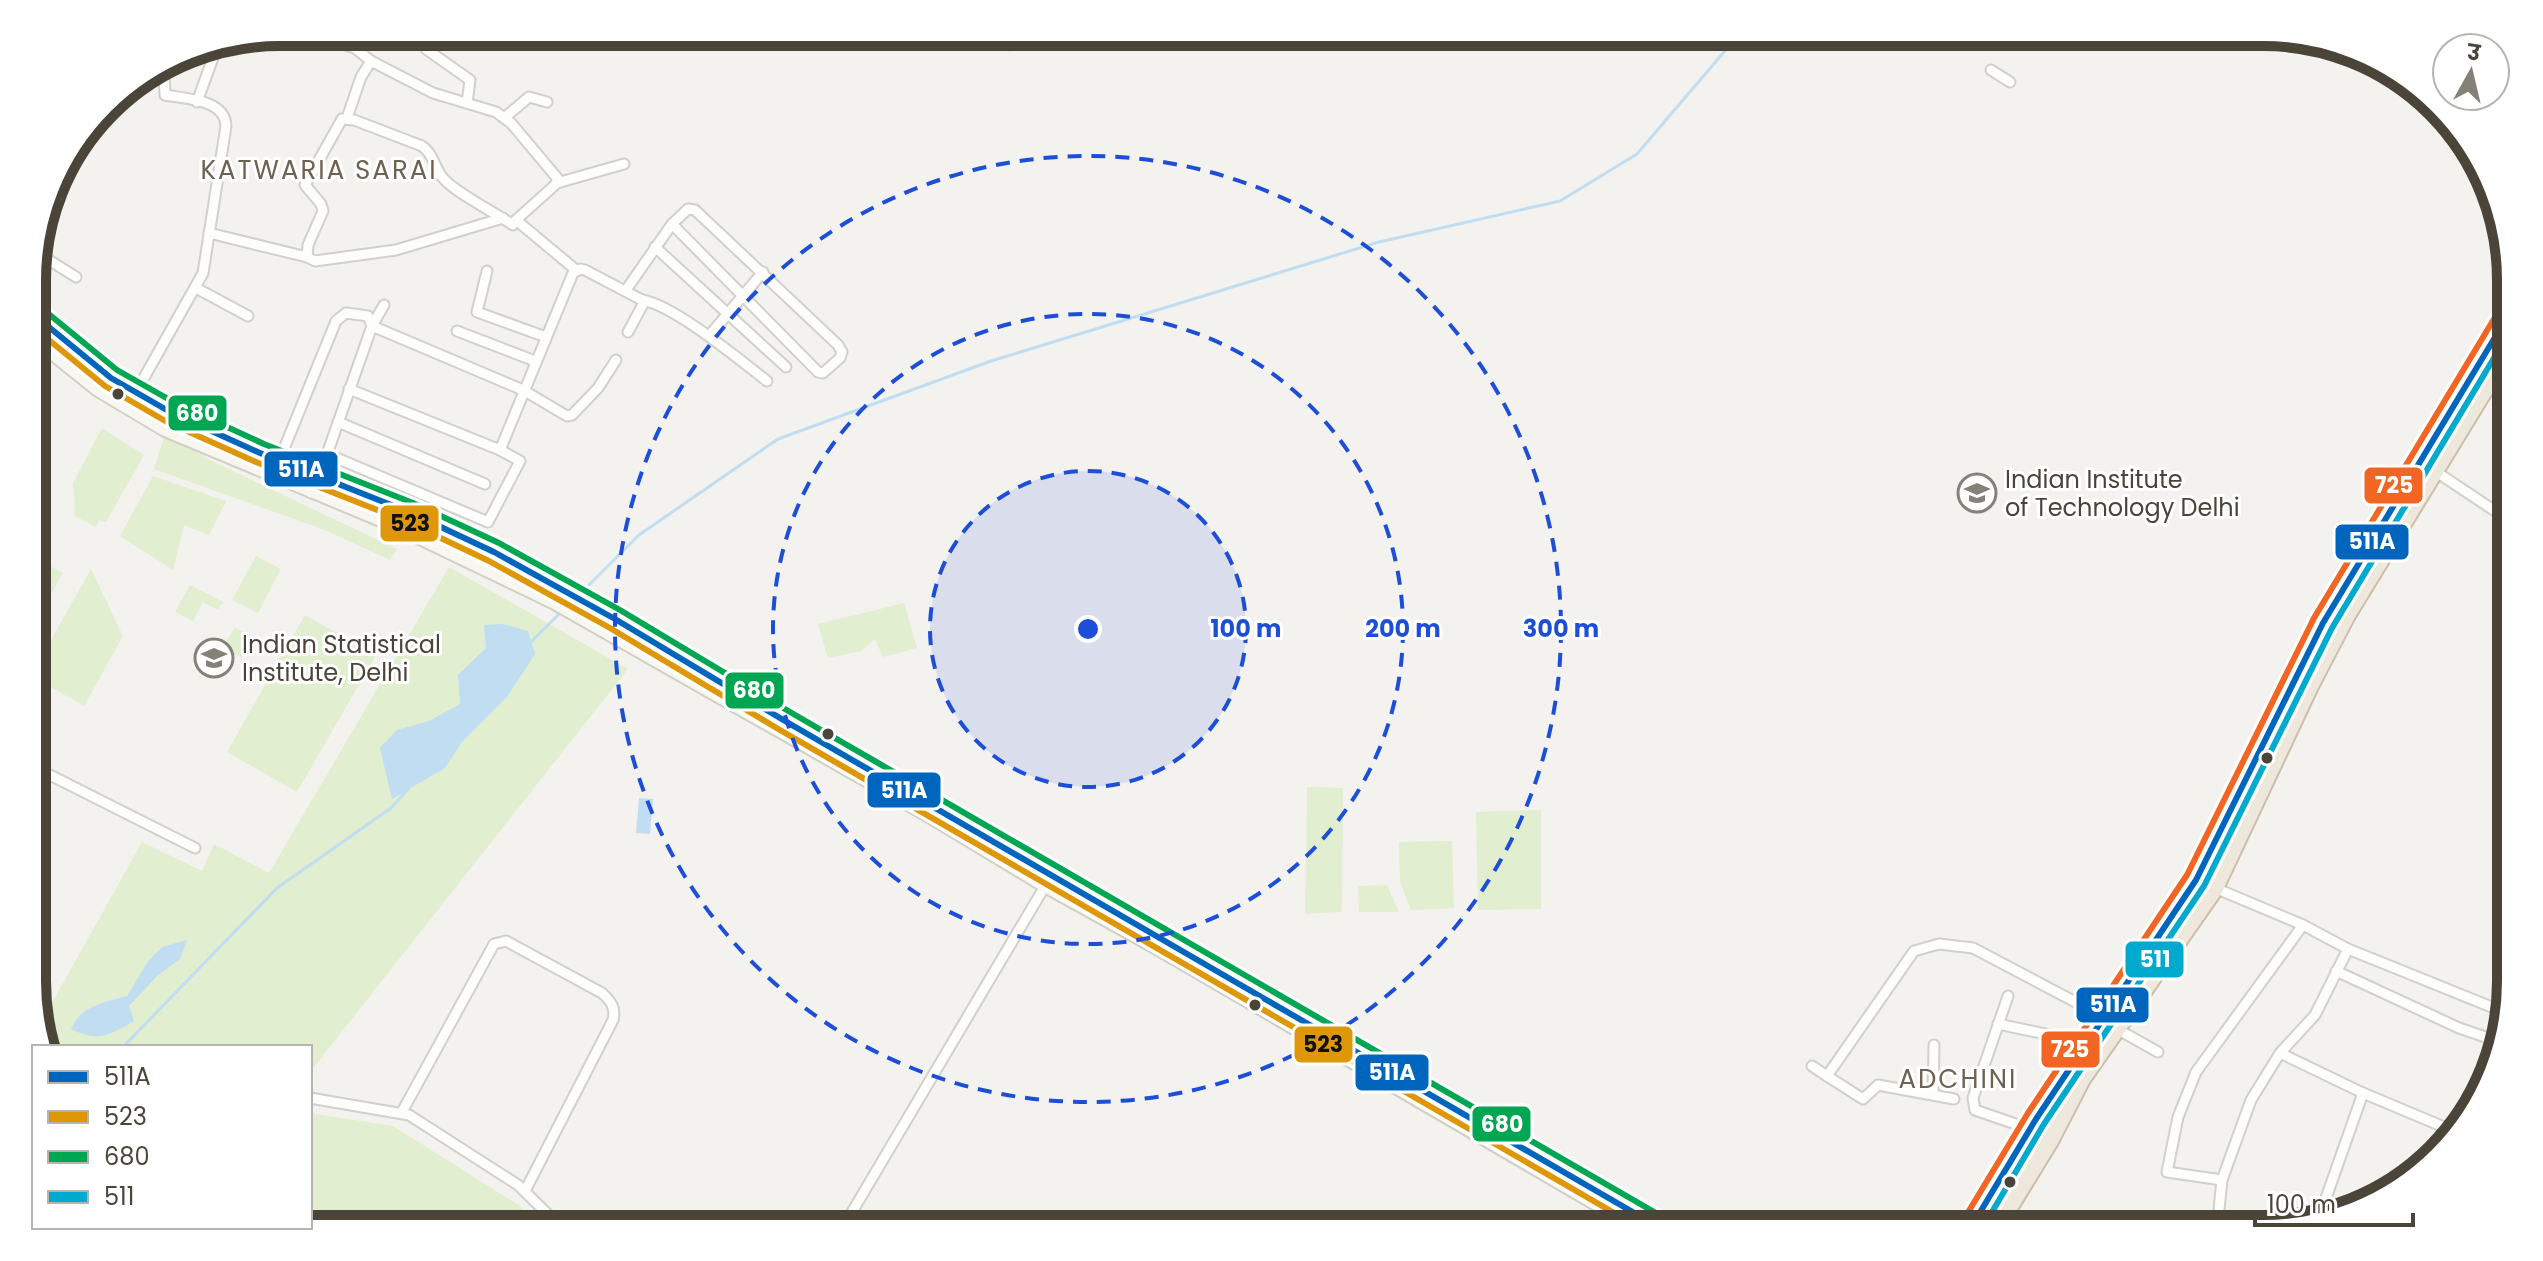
<svg xmlns="http://www.w3.org/2000/svg" width="2543" height="1261" font-family="Poppins,'Noto Sans Devanagari',sans-serif">
  <rect width="100%" height="100%" fill="#f4f2ee"/>
  <g fill="#e1eecf">
    <polygon points="920,32 1015,32 1012,52 919,40"/>
    <polygon points="102,428 144,455 106,522 99,520 96,527 75,516 73,483"/>
    <polygon points="165,435 220,465 397,549 390,560 325,530 154,469"/>
    <polygon points="153,476 226,501 209,535 184,525 173,570 120,536"/>
    <polygon points="256,556 281,569 258,613 232,600"/>
    <polygon points="33,557 63,573 36,620 33,619"/>
    <polygon points="449,567 628,669 310,1072 310,1047 48,1047 39,1026 142,842 202,871 214,844 269,873"/>
    <polygon points="91,569 123,636 84,706 33,677 33,672"/>
    <polygon points="190,585 223,602 218,610 203,602 193,621 175,612"/>
    <polygon points="904,603 917,648 883,657 875,639 861,651 828,658 818,624"/>
    <polygon points="305,615 376,655 297,792 227,752"/>
    <polygon points="235,627 253,638 242,658 223,647"/>
    <polygon points="1307,787 1343,788 1342,912 1305,914"/>
    <polygon points="1541,810 1541,909 1478,910 1476,812"/>
    <polygon points="1452,841 1454,908 1411,910 1400,882 1399,842"/>
    <polygon points="1387,885 1399,912 1359,912 1358,886"/>
    <polygon points="310,1113 393,1126 520,1206 542,1229 271,1227 310,1227"/>
  </g>
  <g fill="#c0ddf1">
    <polygon points="503,624 528,631 535,654 507,697 462,742 445,768 392,799 380,748 397,730 429,721 460,704 458,675 486,648 484,625"/>
    <polygon points="639,798 653,799 650,834 636,833"/>
    <path d="M 187,940 L 180,959 L 157,976 L 129,1006 L 134,1021 C 109,1035 99,1043 71,1029 C 82,1005 103,1003 127,996 L 149,960 L 162,947 Z"/>
  </g>
  <g fill="none" stroke-linecap="round" stroke-linejoin="round">
    <g stroke="#c0ddf1" stroke-width="3">
      <polyline points="580,594 639,535 778,439 991,361 1379,242 1560,201 1637,154 1741,32"/>
      <polyline points="529,644 563,610"/>
      <polyline points="123,1047 277,888 391,808 409,788"/>
    </g>
    <g stroke="#d2d0cb" stroke-width="13">
      <g id="street">
        <path d="M 304,32 L 322,42 L 342,44 L 355,48 L 371,61 L 433,93 L 496,112 L 511,123 L 558,179 L 555,185 L 516,220 L 513,225 C 496,213 454,192 443,178 C 434,168 434,154 422,146 L 354,120 L 342,119 L 305,185 L 321,204 L 323,211 L 308,245 L 307,257 L 315,261 L 396,250 L 503,218"/>
        <polyline points="426,49 470,80 467,103"/>
        <polyline points="1991,70 2010,82"/>
        <polyline points="197,102 218,44"/>
        <polyline points="347,118 361,77 371,61"/>
        <polyline points="504,118 529,97 547,102"/>
        <polyline points="68,178 77,158 73,150"/>
        <polyline points="557,183 624,164"/>
        <polyline points="516,220 576,270"/>
        <polyline points="209,233 307,257"/>
        <polyline points="655,247 786,367"/>
        <polyline points="36,252 76,277"/>
        <polyline points="487,271 477,312 546,337"/>
        <polyline points="196,288 248,316"/>
        <polyline points="626,290 672,224 688,209 695,210 838,345 842,352 840,358 823,373 818,372 672,224"/>
        <path d="M 642,300 C 674,305 740,360 767,381"/>
        <polyline points="372,326 384,305"/>
        <polyline points="457,331 535,361"/>
        <polyline points="709,336 763,272"/>
        <path d="M 127,408 L 203,273 L 226,126 C 225,99 186,99 165,95 L 164,72 L 157,68"/>
        <polyline points="338,422 485,484"/>
        <polyline points="500,450 573,273 580,269 585,270 642,300 643,304 628,332"/>
        <polyline points="327,454 488,522 520,461 500,450 349,389"/>
        <polyline points="279,461 336,321 346,313 368,316 372,326"/>
        <polyline points="2435,471 2510,521"/>
        <polyline points="311,493 319,477 372,326 523,390 567,416 572,415 598,388 616,360"/>
        <polyline points="34,767 195,848"/>
        <polyline points="2196,880 2303,925 2348,949 2504,1012"/>
        <polyline points="2336,971 2459,1028 2497,1041"/>
        <polyline points="2008,996 1973,1098 1975,1110 2030,1129"/>
        <polyline points="1998,1024 2088,1043"/>
        <polyline points="2117,1029 2158,1052"/>
        <polyline points="2280,1053 2363,1093 2451,1130"/>
        <polyline points="1812,1066 1827,1076"/>
        <polyline points="1933,1095 1934,1045"/>
        <polyline points="310,1098 409,1115 518,1185 563,1229"/>
        <polyline points="1954,1099 1878,1085 1863,1099 1827,1076 1914,951 1939,944 1973,948 2104,1017"/>
        <path d="M 402,1112 L 494,944 L 506,941 L 602,993 C 611,1001 616,1008 613,1020 L 525,1191"/>
        <polyline points="2222,1180 2167,1172 2178,1117 2196,1072 2303,925"/>
        <polyline points="2320,1215 2363,1093"/>
        <polyline points="842,1229 1045,886"/>
        <polyline points="2217,1229 2222,1180 2251,1100 2280,1053 2315,1015 2348,949"/>
      </g>
    </g>
    <g stroke="#d3cfc5" stroke-width="16">
      <g id="secondary">
        <polyline points="33,314 111,378 172,413 260,453 409,512 494,552 615,619 785,721 1663,1229"/>
        <polyline points="33,338 98,390 165,430 395,526 553,602 924,813 1045,886 1157,948 1639,1229"/>
      </g>
    </g>
    <g stroke="#ccbfa9" stroke-width="20">
      <g id="highway">
        <polyline points="1970,1229 2036,1119 2196,880 2323,623 2509,314"/>
        <polyline points="1996,1229 2050,1141 2082,1079 2214,890 2310,686 2347,615 2509,350"/>
      </g>
    </g>
    <use href="#street" stroke="#fdfdfc" stroke-width="9"/>
    <use href="#secondary" stroke="#f7f6f1" stroke-width="12"/>
    <use href="#highway" stroke="#ede8db" stroke-width="16"/>
    <g stroke="#fff" stroke-width="12">
      <g id="bus-1">
        <polyline points="33,314 111,378 172,413 260,453 409,512 494,552 615,619 785,721 1662,1229"/>
        <polyline points="1970,1229 2036,1119 2196,880 2323,623 2509,314"/>
      </g>
    </g>
    <g stroke="#fff" stroke-width="12">
      <polyline id="bus-2" points="33,327 105,386 167,422 256,462 405,521 489,561 610,628 780,730 1642,1229"/>
    </g>
    <g stroke="#fff" stroke-width="12">
      <polyline id="bus-3" points="39,306 117,370 177,404 264,444 413,503 499,543 620,610 790,712 1668,1220"/>
    </g>
    <g stroke="#fff" stroke-width="12">
      <polyline id="bus-4" points="1982,1229 2044,1124 2204,886 2332,628 2509,333"/>
    </g>
    <g stroke="#fff" stroke-width="12">
      <polyline id="bus-5" points="1961,1224 2028,1113 2187,875 2314,618 2500,309"/>
    </g>
    <use href="#bus-1" stroke="#0065bd" stroke-width="6"/>
    <use href="#bus-2" stroke="#dd9709" stroke-width="6"/>
    <use href="#bus-3" stroke="#00a651" stroke-width="6"/>
    <use href="#bus-4" stroke="#00a9ce" stroke-width="6"/>
    <use href="#bus-5" stroke="#f26522" stroke-width="6"/>
  </g>
  <circle cx="1088" cy="629" r="158" fill="#1d4ed8" fill-opacity=".12"/>
  <g fill="none" stroke="#1d4ed8" stroke-width="4" stroke-dasharray="14 10">
    <circle cx="1088" cy="629" r="158"/>
    <circle cx="1088" cy="629" r="315"/>
    <circle cx="1088" cy="629" r="473"/>
  </g>
  <defs>
    <g id="university-ring" transform="scale(2)"><circle r="9.5" fill="#fff" stroke="#868178" stroke-width="1.5"/><path d="M0-5L7-2L0 1L-7-2ZM-4 1L0 2.5L4 1V4Q0 6-4 4Z" fill="#868178"/></g>
  </defs>
  <g fill-rule="evenodd">
    <use href="#university-ring" x="1977" y="493"/>
    <use href="#university-ring" x="214" y="658"/>
  </g>
  <g fill="#4b4439" stroke="#fff" stroke-width="3">
    <circle cx="118" cy="394" r="7"/>
    <circle cx="828" cy="734" r="7"/>
    <circle cx="2267" cy="758" r="7"/>
    <circle cx="1255" cy="1005" r="7"/>
    <circle cx="2010" cy="1182" r="7"/>
  </g>
  <g text-anchor="middle" dominant-baseline="central" stroke-width="6" stroke-linejoin="round" paint-order="stroke">
    <g font-size="24" fill="#4b4439" stroke="#fff" text-anchor="start">
      <text x="2005" y="479">Indian Institute<tspan x="2005" dy="28">of Technology Delhi</tspan></text>
      <text x="242" y="644">Indian Statistical<tspan x="242" dy="28">Institute, Delhi</tspan></text>
    </g>
    <g font-size="26" letter-spacing="2" fill="#6e6250" stroke="#fff">
      <text x="319" y="170">KATWARIA SARAI</text>
      <text x="1958" y="1079">ADCHINI</text>
    </g>
  </g>
  <path d="M0 0H2543V1261H0ZM280 46H2263A234 234 0 0 1 2497 280V981A234 234 0 0 1 2263 1215H280A234 234 0 0 1 46 981V280A234 234 0 0 1 280 46Z" fill="#fff" fill-rule="evenodd"/>
  <path fill="none" stroke="#4b4439" stroke-width="10" d="M280 46H2263A234 234 0 0 1 2497 280V981A234 234 0 0 1 2263 1215H280A234 234 0 0 1 46 981V280A234 234 0 0 1 280 46Z"/>
  <circle cx="1088" cy="629" r="12" fill="#1d4ed8" stroke="#fff" stroke-width="4"/>
  <g font-size="24" text-anchor="middle" font-weight="bold" fill="#1d4ed8" stroke="#fff" stroke-width="6" stroke-linejoin="round" paint-order="stroke">
    <text x="1246" y="637">100 m</text>
    <text x="1403" y="637">200 m</text>
    <text x="1561" y="637">300 m</text>
  </g>
  <g stroke="#fff" stroke-width="3">
    <rect x="167" y="394" width="61" height="38" rx="8" fill="#00a651"/>
    <rect x="263" y="450" width="76" height="38" rx="8" fill="#0065bd"/>
    <rect x="2363" y="466" width="61" height="39" rx="8" fill="#f26522"/>
    <rect x="379" y="504" width="61" height="39" rx="8" fill="#dd9709"/>
    <rect x="2334" y="523" width="76" height="38" rx="8" fill="#0065bd"/>
    <rect x="724" y="671" width="61" height="39" rx="8" fill="#00a651"/>
    <rect x="866" y="771" width="76" height="38" rx="8" fill="#0065bd"/>
    <rect x="2124" y="940" width="61" height="39" rx="8" fill="#00a9ce"/>
    <rect x="2075" y="986" width="75" height="38" rx="8" fill="#0065bd"/>
    <rect x="1293" y="1025" width="61" height="39" rx="8" fill="#dd9709"/>
    <rect x="2040" y="1030" width="61" height="39" rx="8" fill="#f26522"/>
    <rect x="1354" y="1053" width="76" height="39" rx="8" fill="#0065bd"/>
    <rect x="1471" y="1105" width="61" height="38" rx="8" fill="#00a651"/>
  </g>
  <g font-size="22" text-anchor="middle" font-weight="bold" fill="#fff">
    <text x="197" y="421">680</text>
    <text x="301" y="477">511A</text>
    <text x="2394" y="493">725</text>
    <text x="2372" y="549">511A</text>
    <text x="754" y="698">680</text>
    <text x="904" y="798">511A</text>
    <text x="2155" y="967">511</text>
    <text x="2113" y="1012">511A</text>
    <text x="2070" y="1057">725</text>
    <text x="1392" y="1080">511A</text>
    <text x="1502" y="1132">680</text>
  </g>
  <g font-size="22" text-anchor="middle" font-weight="bold" fill="#111">
    <text x="410" y="531">523</text>
    <text x="1323" y="1052">523</text>
  </g>
  <rect x="32" y="1045" width="280" height="184" fill="#ffffff" stroke="#b7b4b0" stroke-width="2"/>
  <rect x="48" y="1071" width="40" height="12" fill="#0065bd" stroke="#b7b4b0" stroke-width="2"/>
  <text x="104" y="1085" font-size="24" fill="#4b4439">511A</text>
  <rect x="48" y="1111" width="40" height="12" fill="#dd9709" stroke="#b7b4b0" stroke-width="2"/>
  <text x="104" y="1125" font-size="24" fill="#4b4439">523</text>
  <rect x="48" y="1151" width="40" height="12" fill="#00a651" stroke="#b7b4b0" stroke-width="2"/>
  <text x="104" y="1165" font-size="24" fill="#4b4439">680</text>
  <rect x="48" y="1191" width="40" height="12" fill="#00a9ce" stroke="#b7b4b0" stroke-width="2"/>
  <text x="104" y="1205" font-size="24" fill="#4b4439">511</text>
  <g transform="translate(2471 72) rotate(8)"><circle r="38" fill="#ffffff" stroke="#b7b4b0" stroke-width="2"/>
  <path d="M0-6L14 30L0 20L-14 30Z" fill="#868178"/>
  <text y="-12" font-size="22" font-weight="bold" text-anchor="middle" fill="#4b4439">उ</text>
  </g>
  <path d="M2255 1213v12h158v-12" fill="none" stroke="#4b4439" stroke-width="4"/>
  <text x="2267" y="1213" font-size="24" fill="#4b4439" stroke="#ffffff" stroke-width="6" paint-order="stroke">100 m</text>
</svg>
